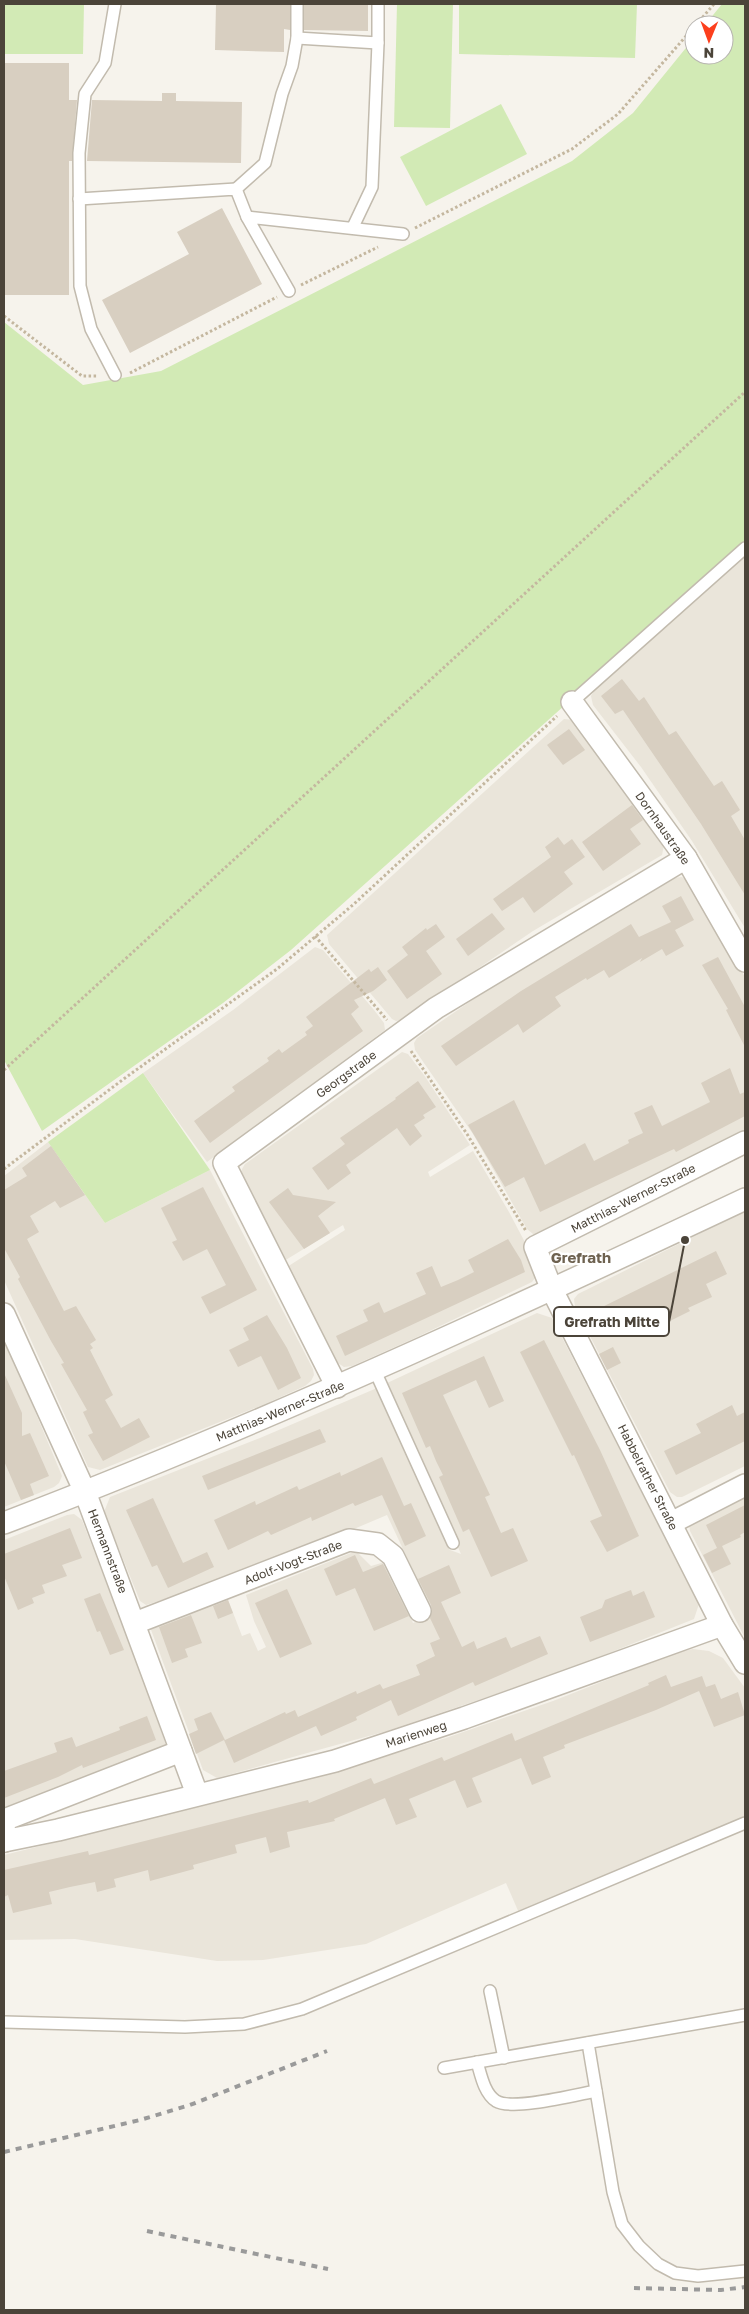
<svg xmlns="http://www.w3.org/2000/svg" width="749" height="2314" font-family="'Golos Text',sans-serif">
  <rect width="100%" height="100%" fill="#f6f3ec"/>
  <g fill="#eae5da">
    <polygon points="745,556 745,928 692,841 641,767 593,705 591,696 596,688"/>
    <polygon points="564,719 574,720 664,845 662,855 533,931 402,1020 396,1021 392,1019 329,944 327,935"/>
    <polygon points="682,877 689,882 745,977 745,1136 536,1236 533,1234 527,1229 473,1134 415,1050 414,1043 417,1038 500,981 673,878"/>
    <polygon points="315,947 323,950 374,1010 384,1023 385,1030 207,1162 143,1073 233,1010"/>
    <polygon points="402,1052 408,1054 424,1075 470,1145 428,1172 430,1177 473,1151 509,1212 538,1267 538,1274 532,1282 415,1338 352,1366 344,1367 335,1361 287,1267 345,1230 343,1225 284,1261 241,1175 242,1169 245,1164"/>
    <polygon points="48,1142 105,1223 210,1170 313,1369 314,1375 311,1381 305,1386 265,1404 100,1470 88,1467 4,1280 4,1176"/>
    <polygon points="745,1211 745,1466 682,1497 677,1497 670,1492 575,1307 574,1299 578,1294"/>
    <polygon points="537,1313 552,1318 699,1604 694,1619 564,1671 387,1731 217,1778 203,1770 150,1627 227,1597 242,1636 250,1633 258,1651 266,1647 254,1621 246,1595 356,1551 371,1566 388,1561 397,1589 413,1623 429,1616 414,1581 417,1579 387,1515 264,1567 146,1605 140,1601 104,1512 110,1497 260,1438 377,1388 450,1550 461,1554 385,1384"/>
    <polygon points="4,1337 62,1476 59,1483 54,1487 4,1507"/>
    <polygon points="745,1493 745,1638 690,1531 689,1525"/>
    <polygon points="74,1514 82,1520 134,1655 166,1745 164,1750 4,1813 4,1540 67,1515"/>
    <polygon points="693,1649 709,1651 723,1658 745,1688 745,1819 519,1913 506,1883 366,1944 263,1960 217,1961 75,1939 4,1940 4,1855 267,1790 379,1758 446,1738 553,1701 675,1653"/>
  </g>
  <g fill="#d2eab5">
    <polygon points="4,4 84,4 83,54 4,54"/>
    <polygon points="397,4 453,4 450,128 394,127"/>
    <polygon points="459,4 637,4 635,58 459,54"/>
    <polygon points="722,4 745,4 745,544 291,950 223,1003 42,1131 4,1060 4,322 83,385 161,371 572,161 633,113 694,38 694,55 724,55 724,25 705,25"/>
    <polygon points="501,104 527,154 426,206 400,157"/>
    <polygon points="143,1073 210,1170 105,1223 48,1142"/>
  </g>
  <g fill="#d8cfc1">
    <polygon points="216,4 290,4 290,30 284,29 284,52 215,50"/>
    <polygon points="304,4 368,4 368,31 304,30"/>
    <polygon points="4,63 69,63 69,100 77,100 72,161 69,161 69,295 4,295"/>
    <polygon points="162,93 176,93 176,101 242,102 241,163 87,161 92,100 162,101"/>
    <polygon points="222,208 262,284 130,353 102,300 189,254 177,232"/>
    <polygon points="622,679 639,701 644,697 669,735 676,731 714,786 722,781 740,810 731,816 745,840 745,895 701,824 623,710 615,714 601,696"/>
    <polygon points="569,729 585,750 563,765 547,745"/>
    <polygon points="632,805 643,820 630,829 641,844 603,871 582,842"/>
    <polygon points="558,837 564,845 572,839 585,857 564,872 573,884 534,913 523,897 502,911 493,899 551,857 545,847"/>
    <polygon points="681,896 694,920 675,930 684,946 666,956 662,949 640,962 642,958 609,978 604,970 587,980 586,978 555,997 561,1006 523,1033 518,1024 456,1066 441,1046 521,991 631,924 639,937 671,922 662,906"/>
    <polygon points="492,913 505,929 468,956 456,939"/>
    <polygon points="436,924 445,937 426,951 442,974 407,999 387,971 408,955 402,947 426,928 427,930"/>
    <polygon points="718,957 745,1007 745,1047 726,1010 728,1009 702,965"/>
    <polygon points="378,967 387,980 373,991 354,1000 359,1007 351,1014 363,1031 210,1143 194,1121 235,1091 232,1087 269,1061 267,1058 279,1049 282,1053 307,1035 305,1032 313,1026 306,1017 369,969 371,972"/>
    <polygon points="730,1068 740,1094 745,1092 745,1116 676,1152 674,1149 540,1212 524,1177 505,1187 468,1125 514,1100 545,1165 585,1143 594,1161 629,1143 628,1140 643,1133 634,1113 652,1105 662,1126 710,1102 701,1083"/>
    <polygon points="418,1081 436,1107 423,1115 425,1118 414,1125 422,1136 410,1146 397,1128 346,1165 351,1173 328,1190 312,1168 345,1144 340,1138 396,1099 395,1098"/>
    <polygon points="51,1146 85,1195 60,1208 55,1201 30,1216 39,1232 27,1239 64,1311 76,1306 96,1340 90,1344 93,1348 90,1350 113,1395 105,1400 121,1428 139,1418 150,1437 103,1461 88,1435 93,1433 83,1412 87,1410 61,1364 64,1363 51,1341 18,1279 20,1277 4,1248 4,1190 27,1176 22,1168"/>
    <polygon points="203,1187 257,1290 210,1314 201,1297 226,1285 207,1249 183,1261 172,1242 177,1240 161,1208"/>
    <polygon points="288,1188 293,1195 336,1202 318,1216 330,1233 304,1249 269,1202"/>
    <polygon points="508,1239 521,1260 525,1272 345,1356 336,1336 368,1321 363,1310 379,1302 384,1313 426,1294 416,1273 432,1266 441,1287 458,1280 474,1272 468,1260"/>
    <polygon points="716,1251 727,1274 706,1284 712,1297 688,1308 690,1311 670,1321 664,1308 604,1336 592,1312"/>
    <polygon points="267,1315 287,1348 301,1378 278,1390 261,1356 238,1367 229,1350 249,1340 243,1328"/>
    <polygon points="544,1340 600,1450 639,1536 607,1552 590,1521 602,1516 574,1455 572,1456 520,1352"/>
    <polygon points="613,1347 621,1363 607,1370 599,1354"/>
    <polygon points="484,1356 504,1401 489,1408 476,1380 443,1395 490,1495 485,1497 501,1533 513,1528 528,1561 491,1577 469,1529 463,1532 439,1477 443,1475 436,1461 430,1446 426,1448 402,1393"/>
    <polygon points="4,1373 22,1413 22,1436 30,1433 49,1476 30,1484 34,1495 21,1500 4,1461"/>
    <polygon points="732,1405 737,1416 745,1412 745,1441 676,1475 664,1451 701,1433 696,1424"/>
    <polygon points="320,1429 326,1442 208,1490 202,1476"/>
    <polygon points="382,1457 404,1506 411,1503 426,1536 405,1546 382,1495 355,1506 353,1503 312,1521 311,1517 271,1535 268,1531 228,1550 214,1520 255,1501 256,1505 297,1486 299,1490 340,1472 341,1476"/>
    <polygon points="153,1498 183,1563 207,1552 214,1567 168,1588 157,1565 152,1567 126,1510"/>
    <polygon points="745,1505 745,1532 740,1535 741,1537 722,1546 731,1564 712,1573 703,1555 717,1548 706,1525"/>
    <polygon points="70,1528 82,1558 62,1565 67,1576 42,1585 45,1593 32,1598 34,1603 18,1610 4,1576 4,1554"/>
    <polygon points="355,1555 363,1572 383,1564 409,1616 374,1631 355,1588 336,1596 324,1569"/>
    <polygon points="449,1565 461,1593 441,1602 462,1647 474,1641 477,1649 506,1637 511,1648 540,1636 548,1654 475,1686 473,1682 398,1716 391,1700 356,1717 357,1720 321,1736 316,1726 234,1763 224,1740 196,1754 189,1734 198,1730 194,1719 211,1712 225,1740 285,1712 286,1714 295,1710 298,1717 356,1691 357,1694 380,1684 383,1689 420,1675 416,1665 435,1656 430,1643 440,1639 430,1618 432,1612 431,1605 418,1579"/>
    <polygon points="287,1589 312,1644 280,1658 255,1603"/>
    <polygon points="631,1590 633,1596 644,1591 655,1617 590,1642 580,1617 602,1608 605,1600"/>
    <polygon points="100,1593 124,1650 110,1655 100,1631 97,1632 84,1599"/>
    <polygon points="228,1600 233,1613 218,1619 213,1606"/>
    <polygon points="191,1615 202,1643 185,1649 188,1657 172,1663 159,1627"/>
    <polygon points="666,1675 671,1687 702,1676 706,1687 715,1684 721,1699 738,1692 745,1715 714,1727 699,1691 656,1710 564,1745 565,1748 543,1757 551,1777 532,1785 521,1758 472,1778 482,1802 467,1808 455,1780 409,1799 417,1817 396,1825 385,1798 334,1819 335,1821 287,1832 290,1847 270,1853 266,1837 235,1845 237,1853 193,1865 194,1869 150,1881 148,1870 114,1879 116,1887 97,1892 95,1882 70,1887 49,1892 52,1904 13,1913 8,1895 4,1897 4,1870 88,1851 89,1855 308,1800 309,1803 371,1778 374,1784 442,1757 444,1761 512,1733 515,1741 649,1685 648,1683"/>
    <polygon points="147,1716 156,1740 83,1768 82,1765 58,1777 4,1798 4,1771 57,1752 54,1743 72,1737 76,1747 120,1730 119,1727"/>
  </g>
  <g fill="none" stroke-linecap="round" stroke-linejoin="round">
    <g stroke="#c2bbae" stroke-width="14">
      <g id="service">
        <polyline points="115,4 105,63 85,94 79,153 80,286 91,329 115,375"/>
        <polyline points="297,38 378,43 378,4"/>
        <polyline points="236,189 265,163 282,94 292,66 297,38 297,4"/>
        <polyline points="79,199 236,189 247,217"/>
        <polyline points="353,227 372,187 378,43"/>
        <polyline points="289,291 247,217 403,234"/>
        <polyline points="572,702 745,548"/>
        <polyline points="375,1371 453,1543"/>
        <polyline points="490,1991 504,2058"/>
        <polyline points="4,2022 185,2027 244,2024 302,2009 745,1823"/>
        <polyline points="588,2043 613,2192 622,2224 639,2246 658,2264 675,2273 698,2276 745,2271"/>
        <path d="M 477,2062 C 481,2075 484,2093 496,2101 C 512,2111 575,2095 596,2091"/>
        <polyline points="444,2068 745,2015"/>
      </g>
    </g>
    <g stroke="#c2bbae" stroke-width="24">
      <g id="minor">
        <polyline points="572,702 686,858 745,961"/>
        <polyline points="745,1142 535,1247 552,1290 722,1625 745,1663"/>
        <polyline points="4,1314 85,1492 197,1794"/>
        <polyline points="337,1387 224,1163 436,1008 686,858"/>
        <path d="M 4,1523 C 256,1427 501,1314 745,1199"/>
        <polyline points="671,1523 745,1485"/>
        <polyline points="135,1623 349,1540 378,1544 393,1556 420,1611"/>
        <polyline points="4,1841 58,1830 335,1761 464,1718 722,1625"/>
        <polyline points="5,1841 4,1820 181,1751"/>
      </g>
    </g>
    <g stroke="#c4b79f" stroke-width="3" stroke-dasharray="2.5 2.5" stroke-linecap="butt">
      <polyline points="696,25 714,4"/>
      <polyline points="415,228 572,149 618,114 694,27"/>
      <polyline points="301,285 378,247"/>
      <polyline points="4,316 82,376 98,376"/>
      <polyline points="130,373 277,297"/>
      <polyline points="315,936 387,1020"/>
      <polyline points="411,1051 467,1134 526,1231"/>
      <polyline points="4,1070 745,392"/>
      <polyline points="4,1169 125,1078 277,969 354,904 557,716"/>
    </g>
    <use href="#service" stroke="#fff" stroke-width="11"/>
    <use href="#minor" stroke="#fff" stroke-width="21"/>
    <g stroke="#9a9a9a" stroke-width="4" stroke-dasharray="6 6" stroke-linecap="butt">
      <polyline points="4,2152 140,2120 190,2105 327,2051"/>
      <polyline points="147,2231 328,2269"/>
      <polyline points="634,2288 721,2290 745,2287"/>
    </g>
  </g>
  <g text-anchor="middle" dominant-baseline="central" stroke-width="4.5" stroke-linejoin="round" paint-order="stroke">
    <g font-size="12" fill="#4b4439" stroke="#fff">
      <text transform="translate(663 828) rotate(55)">Dornhaustraße</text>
      <text transform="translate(346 1074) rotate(-36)">Georgstraße</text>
      <text transform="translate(633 1198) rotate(-27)">Matthias-Werner-Straße</text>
      <text transform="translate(280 1411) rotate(-23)">Matthias-Werner-Straße</text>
      <text transform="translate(648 1477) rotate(63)">Habbelrather Straße</text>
      <text transform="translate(108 1551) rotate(69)">Hermannstraße</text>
      <text transform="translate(293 1562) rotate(-21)">Adolf-Vogt-Straße</text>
      <text transform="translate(416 1734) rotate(-18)">Marienweg</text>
    </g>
    <g font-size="15" font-weight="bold" fill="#6e6250" stroke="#fff">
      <text x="581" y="1257">Grefrath</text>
    </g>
  </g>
  <path fill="none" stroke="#4b4439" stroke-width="2" d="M685 1240L669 1322"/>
  <circle fill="#4b4439" stroke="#fff" stroke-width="2" cx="685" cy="1240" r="5"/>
  <rect fill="#fff" stroke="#4b4439" stroke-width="2" x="554" y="1307" width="115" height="29" rx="5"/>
  <g font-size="14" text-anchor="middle" font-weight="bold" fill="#4b4439">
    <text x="612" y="1327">Grefrath Mitte</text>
  </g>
  <rect width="749" height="2314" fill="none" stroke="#4b4439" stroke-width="10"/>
  <g transform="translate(709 40) rotate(181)"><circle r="24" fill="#ffffff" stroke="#b7b4b0"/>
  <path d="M0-4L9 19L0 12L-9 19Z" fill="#fc3f1d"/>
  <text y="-8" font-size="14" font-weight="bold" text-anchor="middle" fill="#4b4439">N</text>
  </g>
</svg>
